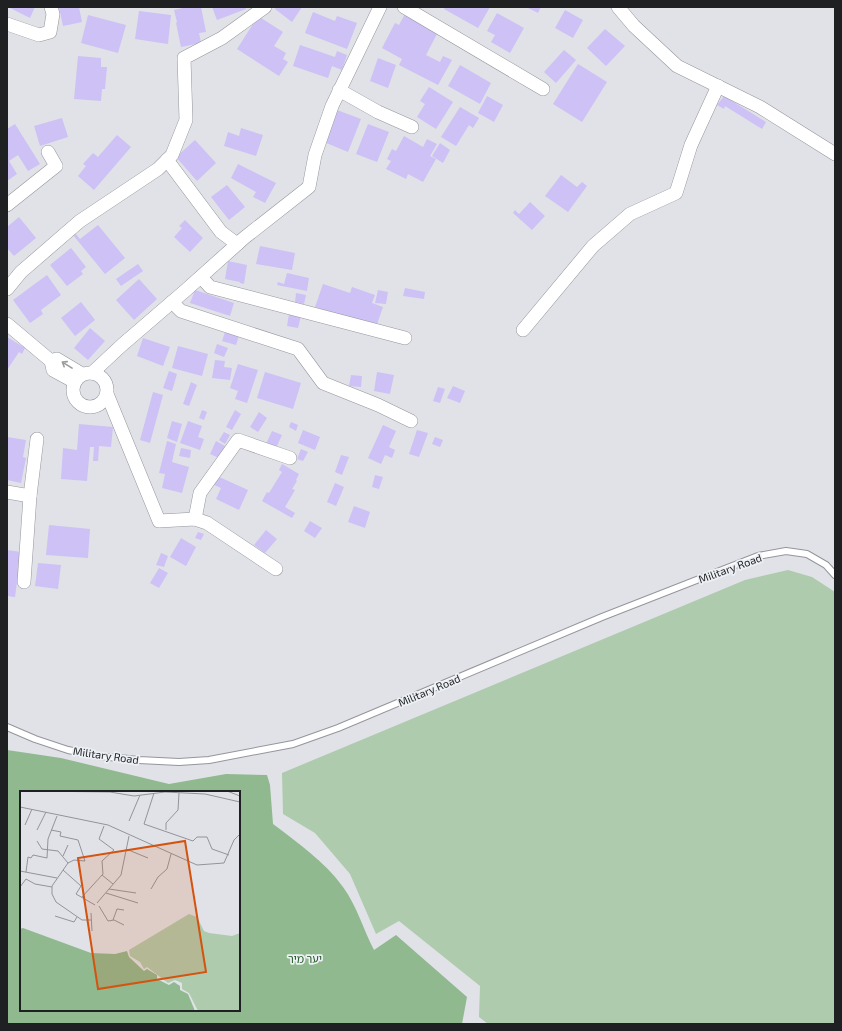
<svg xmlns="http://www.w3.org/2000/svg" width="842" height="1031" font-family="'Exo 2','Noto Sans Hebrew',sans-serif">
  <rect width="100%" height="100%" fill="#e0e2e8"/>
  <polygon fill="#aecbad" points="788,570 812,577 835,592 835,1024 488,1024 479,1017 480,986 399,921 376,934 350,874 315,833 283,814 282,773 745,580"/>
  <path fill="#90b98f" fill-rule="evenodd" d="M 7,750 L 61,758 L 169,784 L 226,774 L 267,775 L 270,785 L 273,824 C 298,843 324,861 343,887 C 357,906 363,929 374,950 L 396,935 L 467,997 L 462,1024 L 7,1024 ZM 21,792 L 239,792 L 239,1010 L 21,1010 Z"/>
  <g fill="#cec1f5">
    <polygon points="8,7 35,7 30,18"/>
    <polygon points="59,7 79,7 82,22 63,26"/>
    <polygon points="187,7 201,7 206,32 199,33 201,43 181,47 176,23 177,22 174,10"/>
    <polygon points="212,7 245,7 246,9 217,20"/>
    <polygon points="276,7 302,7 292,22 275,9"/>
    <polygon points="445,7 490,7 478,28 444,9"/>
    <polygon points="526,7 541,7 538,13"/>
    <polygon points="565,10 583,20 573,38 555,28"/>
    <polygon points="139,11 171,15 168,44 135,39"/>
    <polygon points="313,12 335,21 337,16 357,23 347,49 305,33"/>
    <polygon points="497,13 524,28 510,53 491,42 495,35 487,31"/>
    <polygon points="405,14 438,32 426,55 440,62 443,56 452,60 438,85 399,65 402,59 382,48 395,23 399,25"/>
    <polygon points="88,15 126,25 118,53 81,43"/>
    <polygon points="258,16 283,32 274,46 286,53 283,59 288,62 279,76 237,49"/>
    <polygon points="605,29 625,46 606,66 587,48"/>
    <polygon points="300,45 335,57 337,51 347,55 342,70 332,66 328,78 293,66"/>
    <polygon points="564,50 576,60 556,83 544,72"/>
    <polygon points="78,56 101,58 101,67 107,67 105,89 102,89 101,101 74,99"/>
    <polygon points="378,58 396,65 388,88 370,81"/>
    <polygon points="578,64 607,82 582,122 553,104"/>
    <polygon points="460,65 491,83 480,104 448,86"/>
    <polygon points="429,87 453,102 436,129 417,117 425,104 420,101"/>
    <polygon points="487,96 503,105 494,122 478,113"/>
    <polygon points="724,96 766,122 762,129 725,106 724,109 717,105"/>
    <polygon points="460,107 479,118 473,128 469,125 456,146 441,137"/>
    <polygon points="337,110 361,119 348,152 324,142"/>
    <polygon points="62,118 68,137 40,146 34,126"/>
    <polygon points="15,124 40,164 28,171 18,155 9,161 17,174 7,181 7,129"/>
    <polygon points="368,124 389,132 377,162 356,154"/>
    <polygon points="241,128 263,135 256,156 224,146 228,132 239,136"/>
    <polygon points="117,135 131,147 94,190 78,176 86,166 83,164 93,153 98,157"/>
    <polygon points="404,136 423,147 427,139 437,144 430,156 436,159 423,182 408,174 406,179 386,169 391,161 387,159 392,149 396,151"/>
    <polygon points="195,140 216,163 197,181 176,157"/>
    <polygon points="440,143 450,150 443,163 432,156"/>
    <polygon points="238,164 276,183 265,203 253,197 256,192 231,178"/>
    <polygon points="561,175 577,187 582,182 587,186 568,212 545,196"/>
    <polygon points="227,185 245,207 229,220 211,197"/>
    <polygon points="530,202 545,216 532,230 513,213 515,210 519,214"/>
    <polygon points="19,217 36,238 14,256 7,248 7,227"/>
    <polygon points="185,220 203,238 190,252 174,237 182,228 179,226"/>
    <polygon points="98,225 125,258 105,274 73,235 75,233 80,239"/>
    <polygon points="260,246 295,253 292,270 256,264"/>
    <polygon points="71,248 86,267 81,271 83,274 67,286 50,265"/>
    <polygon points="228,261 247,265 244,284 240,283 240,282 225,279"/>
    <polygon points="138,264 143,271 121,286 116,279"/>
    <polygon points="287,273 309,278 307,291 277,285 278,282 284,284"/>
    <polygon points="47,275 61,295 41,310 43,314 30,323 13,300"/>
    <polygon points="139,279 157,299 134,320 116,300"/>
    <polygon points="323,284 350,293 352,287 375,295 372,303 383,307 376,327 315,307"/>
    <polygon points="405,288 425,292 424,299 403,296"/>
    <polygon points="195,290 234,303 230,316 190,303"/>
    <polygon points="378,290 388,292 386,304 375,303"/>
    <polygon points="296,293 306,295 304,304 295,302"/>
    <polygon points="81,302 95,320 75,336 61,318"/>
    <polygon points="289,314 301,316 298,328 287,326"/>
    <polygon points="90,328 105,341 88,360 74,348"/>
    <polygon points="226,329 240,333 236,345 222,341"/>
    <polygon points="7,337 25,348 22,354 19,352 7,370"/>
    <polygon points="143,338 170,347 163,366 137,356"/>
    <polygon points="217,344 228,348 224,357 214,353"/>
    <polygon points="178,346 208,354 202,376 172,368"/>
    <polygon points="215,360 225,361 224,367 232,368 230,380 212,378"/>
    <polygon points="238,364 258,370 247,403 235,399 238,391 230,388"/>
    <polygon points="169,371 177,374 172,391 163,388"/>
    <polygon points="265,372 301,383 293,409 257,398"/>
    <polygon points="377,372 394,375 390,394 374,391"/>
    <polygon points="351,375 362,376 361,387 349,386"/>
    <polygon points="191,382 197,385 189,406 183,404"/>
    <polygon points="453,386 465,391 460,403 447,398"/>
    <polygon points="438,387 445,389 440,403 433,401"/>
    <polygon points="153,392 163,395 150,443 140,440"/>
    <polygon points="202,410 207,412 204,420 199,418"/>
    <polygon points="235,410 241,414 232,430 226,427"/>
    <polygon points="259,412 267,418 258,432 250,427"/>
    <polygon points="172,421 182,424 177,442 167,438"/>
    <polygon points="188,421 202,426 198,437 204,439 200,450 180,443"/>
    <polygon points="291,422 298,425 296,431 289,427"/>
    <polygon points="79,424 113,427 111,447 99,446 98,461 93,461 94,447 90,447 87,481 61,479 63,448 77,450"/>
    <polygon points="383,425 396,431 389,447 395,450 392,458 385,455 381,464 368,458"/>
    <polygon points="303,430 320,437 315,450 298,443"/>
    <polygon points="417,430 428,433 419,457 409,454"/>
    <polygon points="272,431 282,435 276,448 266,444"/>
    <polygon points="224,432 230,435 225,444 219,440"/>
    <polygon points="7,437 26,440 23,457 26,458 21,483 7,480"/>
    <polygon points="435,437 443,440 440,447 432,444"/>
    <polygon points="167,441 176,444 172,462 189,467 182,493 162,488 165,474 159,473"/>
    <polygon points="216,441 225,446 219,458 210,454"/>
    <polygon points="181,448 191,450 190,458 179,456"/>
    <polygon points="301,449 308,452 303,461 297,459"/>
    <polygon points="341,455 349,457 342,475 335,472"/>
    <polygon points="282,464 299,474 296,480 297,481 292,489 295,490 285,507 295,513 292,518 262,501 267,492 269,493 282,472 279,470"/>
    <polygon points="375,475 383,477 379,489 372,487"/>
    <polygon points="217,476 248,490 239,510 216,499 221,488 212,484"/>
    <polygon points="335,483 344,487 336,506 327,502"/>
    <polygon points="354,506 370,512 365,528 348,522"/>
    <polygon points="310,521 322,528 315,538 304,531"/>
    <polygon points="49,525 90,529 88,558 46,555"/>
    <polygon points="266,530 277,539 265,553 254,545"/>
    <polygon points="198,532 204,534 201,540 195,538"/>
    <polygon points="181,538 196,547 186,566 170,557"/>
    <polygon points="7,550 21,552 15,597 7,596"/>
    <polygon points="161,553 168,556 164,567 156,565"/>
    <polygon points="38,563 61,565 58,589 35,586"/>
    <polygon points="159,568 168,573 159,588 150,583"/>
  </g>
  <g fill="none" stroke-linecap="round" stroke-linejoin="round">
    <g stroke="#94969b" stroke-width="8">
      <polyline id="lane" points="7,727 35,739 68,750 98,756 139,760 179,762 209,760 293,744 338,728 602,617 758,556 786,551 807,554 826,565 835,575"/>
    </g>
    <g stroke="#94969b" stroke-width="14">
      <g id="street">
        <polyline points="404,7 543,89"/>
        <polyline points="618,7 634,26 677,66 760,107 835,154"/>
        <polyline points="7,24 39,35 50,32 53,14 51,7"/>
        <polyline points="339,90 378,112 412,127"/>
        <polyline points="167,160 221,232 237,244"/>
        <polyline points="7,205 56,166 48,152"/>
        <polyline points="201,277 210,287 405,338"/>
        <polyline points="7,289 21,272 80,221 158,169 172,155 186,120 184,58 222,38 265,7"/>
        <polyline points="172,302 181,311 298,349 323,383 378,405 411,421"/>
        <polyline points="7,324 51,361 53,370 75,382"/>
        <polyline points="523,330 593,246 630,214 676,193 691,145 718,86"/>
        <polyline points="51,361 57,359 82,374"/>
        <polyline points="92,373 122,345 186,290 244,238 309,187 315,155 332,106 380,7"/>
        <circle cx="90" cy="390" r="17"/>
        <polyline points="107,394 159,521 195,519 207,523 276,569"/>
        <polyline points="7,492 30,496"/>
        <polyline points="195,519 200,493 238,440 290,458"/>
        <polyline points="24,582 30,496 37,439"/>
      </g>
    </g>
    <use href="#lane" stroke="#fff" stroke-width="6"/>
    <use href="#street" stroke="#fff" stroke-width="13"/>
  </g>
  <defs><path id="oneway-shaft" d="M-6 0H5M1.5-3L5.5 0L1.5 3" fill="none" stroke-width="1.6" stroke-linecap="round" stroke-linejoin="round"/></defs>
  <use stroke="#9a9b9c" href="#oneway-shaft" transform="translate(67 365) rotate(-148)"/>
  <g text-anchor="middle" dominant-baseline="central" stroke-width="3.5" stroke-linejoin="round" paint-order="stroke">
    <g font-size="11" fill="#1f2022" stroke="#edf0f5">
      <text transform="translate(730 568) rotate(-20)">Military Road</text>
      <text transform="translate(429 690) rotate(-23)">Military Road</text>
      <text transform="translate(106 755) rotate(8)">Military Road</text>
    </g>
    <g font-size="11" fill="#1f5721" stroke="#edf0f5">
      <text x="305" y="958">יער מיר</text>
    </g>
  </g>
  <g transform="translate(20 791)">
    <rect width="220" height="220" fill="#e0e2e8"/>
    <path d="M 169,123 L 177,126 L 184,140 L 189,142 L 212,145 L 220,142 L 220,220 L 178,220 L 169,202 L 162,198 L 162,192 L 155,189 L 148,192 L 127,176 L 124,178 L 120,171 L 110,165 L 109,159 Z" fill="#aecbad"/>
    <path d="M 3,137 L 71,162 L 95,163 L 107,160 L 109,166 L 124,180 L 127,178 L 137,184 L 137,188 L 149,194 L 154,191 L 160,195 L 160,199 L 168,203 L 175,220 L 0,220 L 0,138 Z" fill="#90b98f"/>
    <path fill="none" stroke="#939499" stroke-width="1" d="M 14,0 L 90,1 L 114,5 L 145,1 L 185,3 L 220,11M 207,0 L 220,5M 134,2 L 124,33 L 173,50 L 177,46 L 187,46 L 192,58 L 209,64M 0,16 L 88,34 L 177,74 L 204,72 L 214,49 L 220,43M 109,30 L 120,4M 5,34 L 12,18M 17,39 L 26,21M 31,39 L 41,41 L 40,45 L 58,49 L 65,70 L 54,69 L 48,72M 146,39 L 146,32 L 158,19 L 159,2M 17,50 L 22,58 L 38,60 L 48,72 L 32,95 L 32,103 L 36,111 L 62,129 L 71,129M 106,58 L 128,67M 43,65 L 48,54M 43,79 L 61,95 L 56,103 L 75,114M 0,80 L 37,87M 6,81 L 8,66 L 11,67 L 13,64 L 27,67 L 28,48 L 37,25M 82,84 L 93,93M 0,96 L 6,88 L 15,93 L 32,96M 89,98 L 116,102M 131,98 L 138,86 L 147,78 L 151,63M 86,102 L 118,112M 62,106 L 83,83 L 82,70 L 94,59 L 79,48 L 84,35M 77,112 L 101,84 L 109,45M 79,115 L 88,130 L 94,129 L 104,134M 71,122 L 72,140M 35,125 L 54,131 L 57,126M 93,129 L 97,118 L 104,119"/>
    <path fill="#d4530e" fill-opacity="0.15" stroke="#d4530e" stroke-width="2" d="M 165,50 L 186,181 L 78,198 L 58,67 Z"/>
    <rect width="220" height="220" fill="none" stroke="#1f2022" stroke-width="2"/>
  </g>
  <rect width="842" height="1031" fill="none" stroke="#1f2022" stroke-width="16"/>
</svg>
